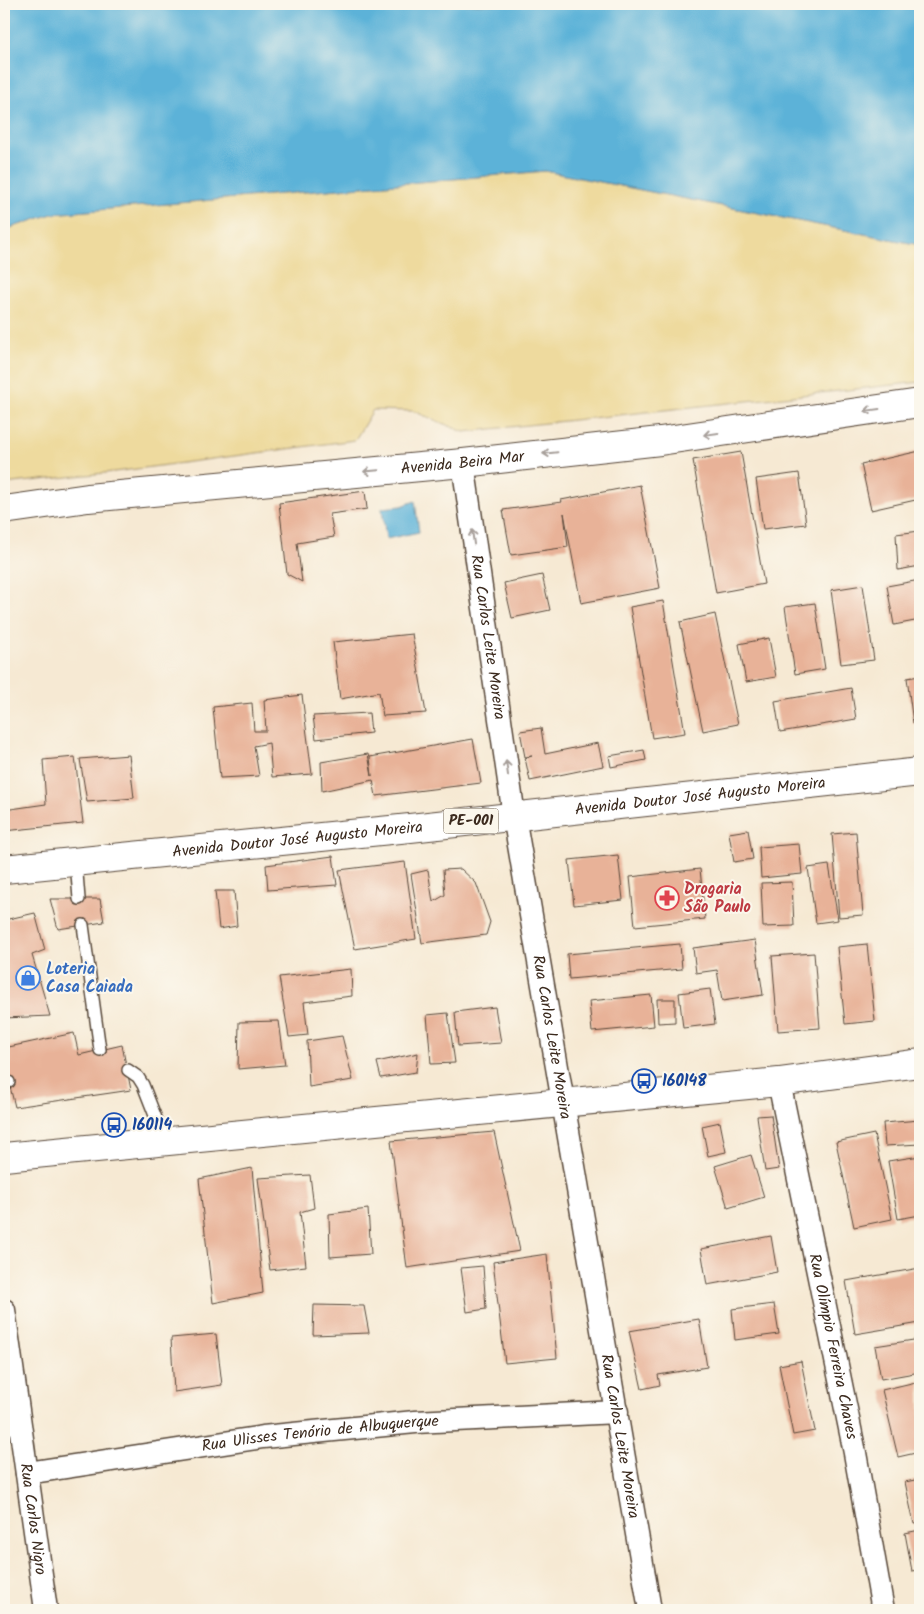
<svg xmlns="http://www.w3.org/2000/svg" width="924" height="1614" font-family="Kalam,sans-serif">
  <rect width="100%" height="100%" fill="#fbf7ec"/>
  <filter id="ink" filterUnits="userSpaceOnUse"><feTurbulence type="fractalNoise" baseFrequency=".02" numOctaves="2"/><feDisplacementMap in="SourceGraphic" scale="10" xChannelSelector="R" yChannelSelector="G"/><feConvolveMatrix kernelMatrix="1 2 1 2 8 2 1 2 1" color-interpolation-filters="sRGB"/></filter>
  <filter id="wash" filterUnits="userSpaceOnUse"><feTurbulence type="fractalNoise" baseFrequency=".0096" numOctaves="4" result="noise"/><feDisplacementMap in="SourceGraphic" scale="20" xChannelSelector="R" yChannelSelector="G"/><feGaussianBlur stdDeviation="1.12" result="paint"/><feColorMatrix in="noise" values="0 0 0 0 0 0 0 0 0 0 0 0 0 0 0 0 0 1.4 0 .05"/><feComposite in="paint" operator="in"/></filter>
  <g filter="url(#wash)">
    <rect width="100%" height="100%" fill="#f6e9d3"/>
    <polygon fill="#eeda9e" stroke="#94825e" points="545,171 920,245 920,382 464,432 413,411 373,410 355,440 114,472 4,484 4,230 52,214"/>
    <g fill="#5bb2d8" stroke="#4b6e7b">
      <polygon points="4,4 920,4 920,245 545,171 52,214 4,230"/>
      <polygon points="415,501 419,532 386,539 382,508 402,506"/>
    </g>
    <g id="blocks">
      <g fill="#e8b298">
        <polygon points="920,451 920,499 871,510 861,464"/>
        <polygon points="741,452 764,584 716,593 693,460"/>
        <polygon points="799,473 806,524 763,529 756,479"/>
        <polygon points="640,485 660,588 581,603 564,513 568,547 511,555 503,510 562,502 561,500"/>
        <polygon points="365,491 367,509 330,514 334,537 297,543 302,582 287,574 279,503"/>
        <polygon points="920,531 920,566 898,570 896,534"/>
        <polygon points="542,575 550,610 512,618 504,583"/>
        <polygon points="920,580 920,620 894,625 887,586"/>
        <polygon points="863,585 874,660 841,664 831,590"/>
        <polygon points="663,601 685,733 652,738 630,607"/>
        <polygon points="815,603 825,669 795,674 785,607"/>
        <polygon points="715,614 738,724 703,731 680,622"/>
        <polygon points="412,634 426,713 383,716 379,692 340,699 333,642"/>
        <polygon points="769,638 776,677 746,682 739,644"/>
        <polygon points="920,676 920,722 913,723 907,678"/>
        <polygon points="851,688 856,719 780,732 775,701"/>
        <polygon points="302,695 312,774 272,777 269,743 254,746 259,776 220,778 213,707 252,703 254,731 266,731 264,700"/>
        <polygon points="369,713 371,733 316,739 313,716"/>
        <polygon points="541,728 545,754 598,743 603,766 530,781 525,758 532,756 525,757 520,731"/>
        <polygon points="473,739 481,783 376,796 373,780 322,791 321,762 368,754 372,776 370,757"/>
        <polygon points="644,750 646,760 611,767 609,756"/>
        <polygon points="129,755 134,798 87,802 80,759"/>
        <polygon points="75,757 83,823 4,831 4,810 46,804 43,760"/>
        <polygon points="748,830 753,859 734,862 729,833"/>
        <polygon points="856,832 863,915 839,917 832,834"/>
        <polygon points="799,844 802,874 761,878 759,847"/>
        <polygon points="618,855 623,900 574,905 569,860"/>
        <polygon points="333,856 337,885 268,890 266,865"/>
        <polygon points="405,862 416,939 355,949 339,870"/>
        <polygon points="829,865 838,920 816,923 808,868"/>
        <polygon points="461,869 476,883 490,922 486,935 422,943 411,874 428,870 433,902 445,895 443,870"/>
        <polygon points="700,869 705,919 635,926 630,877"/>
        <polygon points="792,882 794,926 763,927 761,883"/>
        <polygon points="215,891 234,891 237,926 219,929"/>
        <polygon points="50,899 100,899 104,922 58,929"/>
        <polygon points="35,913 45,950 32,955 50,1016 4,1018 4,920"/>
        <polygon points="755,940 763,995 722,1001 717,970 696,973 693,948"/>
        <polygon points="680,944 682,969 569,979 567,954"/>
        <polygon points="867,944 875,1021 845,1024 837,947"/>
        <polygon points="814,953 820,1028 778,1031 772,956"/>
        <polygon points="351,969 352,996 304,1002 308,1035 289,1037 279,977"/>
        <polygon points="710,989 715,1024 683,1028 679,993"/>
        <polygon points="651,995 654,1026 592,1032 589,1001"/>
        <polygon points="657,999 675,999 675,1022 658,1023"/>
        <polygon points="495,1007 501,1043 458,1046 455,1012"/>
        <polygon points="448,1013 455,1063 431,1064 427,1015"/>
        <polygon points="279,1021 285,1065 238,1069 239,1022"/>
        <polygon points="74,1033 79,1055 122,1045 131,1090 15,1107 4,1062 4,1048"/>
        <polygon points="342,1036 353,1080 309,1087 307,1041"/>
        <polygon points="418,1053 416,1072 381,1078 377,1062"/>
        <polygon points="771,1115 779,1169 765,1171 757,1116"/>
        <polygon points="920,1120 920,1144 885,1146 883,1123"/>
        <polygon points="720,1122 726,1152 708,1156 702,1126"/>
        <polygon points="494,1132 520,1251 407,1268 391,1141"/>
        <polygon points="874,1134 892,1219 854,1227 836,1142"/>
        <polygon points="751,1155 764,1197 728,1208 715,1166"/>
        <polygon points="920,1156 920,1215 898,1219 888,1161"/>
        <polygon points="252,1168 263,1293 213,1303 199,1179"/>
        <polygon points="310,1175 314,1208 300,1212 306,1266 270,1270 258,1178"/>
        <polygon points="368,1209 371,1254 330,1257 329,1214"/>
        <polygon points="771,1236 777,1272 707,1285 701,1249"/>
        <polygon points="547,1254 557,1358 505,1363 493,1262"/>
        <polygon points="483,1266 486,1309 467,1312 461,1268"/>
        <polygon points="920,1268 920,1323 855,1334 846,1281"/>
        <polygon points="774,1304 779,1334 735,1340 732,1309"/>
        <polygon points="314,1305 364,1306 369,1333 313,1335"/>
        <polygon points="699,1319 707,1367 658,1375 660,1385 642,1389 629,1331"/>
        <polygon points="216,1334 222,1385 174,1392 171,1338"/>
        <polygon points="920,1339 920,1372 881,1379 875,1346"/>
        <polygon points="801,1361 815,1431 793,1435 779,1365"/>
        <polygon points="920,1381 920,1452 898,1457 882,1390"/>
        <polygon points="920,1479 920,1523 914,1524 905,1482"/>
        <polygon points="920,1530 920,1570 912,1571 905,1533"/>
      </g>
    </g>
  </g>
  <g filter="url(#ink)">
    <use href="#blocks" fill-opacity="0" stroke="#574739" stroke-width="1"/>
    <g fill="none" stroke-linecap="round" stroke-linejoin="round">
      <g stroke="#574739" stroke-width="14">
        <g id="lane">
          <polyline points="76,861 79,899"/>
          <polyline points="83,925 100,1050"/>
          <polyline points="128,1070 138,1077 143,1085 165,1141"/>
          <polyline points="4,1084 9,1082"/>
        </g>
      </g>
      <g stroke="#574739" stroke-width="25">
        <g id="street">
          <path id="s1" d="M 463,463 L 514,816 L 650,1610"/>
          <path id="s2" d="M 779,1082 L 855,1453 L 883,1610"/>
          <path id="s3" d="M 4,1310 L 46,1610"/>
          <path id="s4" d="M 27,1473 L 263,1437 L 415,1422 L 617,1412"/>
        </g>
      </g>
      <g stroke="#574739" stroke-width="30">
        <g id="secondary">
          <path id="s5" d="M 4,510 L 88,498 L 463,463 L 660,441 L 920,403"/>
          <polyline points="4,1157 779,1082 920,1063"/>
        </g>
      </g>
      <g stroke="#574739" stroke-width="30">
        <g id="primary">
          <path id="s6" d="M 4,869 L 410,828 L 920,772"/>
        </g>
      </g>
      <use href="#lane" stroke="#fff" stroke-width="11"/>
      <use href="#street" stroke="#fff" stroke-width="22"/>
      <use href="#secondary" stroke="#fff" stroke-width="28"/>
      <use href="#primary" stroke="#fff" stroke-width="28"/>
    </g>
    <defs><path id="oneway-shaft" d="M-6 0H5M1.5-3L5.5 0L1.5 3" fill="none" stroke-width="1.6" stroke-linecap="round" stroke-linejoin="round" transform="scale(1.25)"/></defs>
    <g stroke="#a79f9a">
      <use href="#oneway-shaft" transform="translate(872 410) rotate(172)"/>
      <use href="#oneway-shaft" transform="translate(711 434) rotate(172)"/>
      <use href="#oneway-shaft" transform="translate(550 453) rotate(174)"/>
      <use href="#oneway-shaft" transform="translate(371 471) rotate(175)"/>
      <use href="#oneway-shaft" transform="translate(473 537) rotate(-98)"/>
      <use href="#oneway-shaft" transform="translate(507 768) rotate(-98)"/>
    </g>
  </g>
  <defs>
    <g id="pharmacy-ring" transform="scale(1.25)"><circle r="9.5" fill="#fbf7ec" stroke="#e0444e" stroke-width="1.5"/><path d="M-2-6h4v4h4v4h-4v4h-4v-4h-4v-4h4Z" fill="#e0444e"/></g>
    <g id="shop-ring" transform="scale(1.25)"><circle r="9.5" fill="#fbf7ec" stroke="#3f7fe0" stroke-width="1.5"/><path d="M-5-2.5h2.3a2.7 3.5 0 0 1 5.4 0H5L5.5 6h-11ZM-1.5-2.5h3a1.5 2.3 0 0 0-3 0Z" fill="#3f7fe0"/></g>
    <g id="bus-ring" transform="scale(1.25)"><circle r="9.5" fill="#fbf7ec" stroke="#1a4fb4" stroke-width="1.5"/><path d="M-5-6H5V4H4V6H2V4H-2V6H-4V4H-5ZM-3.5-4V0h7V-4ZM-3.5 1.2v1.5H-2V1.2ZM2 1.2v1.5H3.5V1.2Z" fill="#1a4fb4"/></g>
  </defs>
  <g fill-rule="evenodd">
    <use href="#pharmacy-ring" x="667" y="898"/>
    <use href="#shop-ring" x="28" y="978"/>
    <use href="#bus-ring" x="644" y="1081"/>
    <use href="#bus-ring" x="114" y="1125"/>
  </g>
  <g text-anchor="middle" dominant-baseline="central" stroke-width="4" stroke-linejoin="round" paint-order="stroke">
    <rect fill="#fbf7ec" stroke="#75685c" stroke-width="1" x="443.5" y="808.5" width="55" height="25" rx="4"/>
    <g font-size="15" font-weight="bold" fill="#3b2a1e">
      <text x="471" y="821">PE-001</text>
    </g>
    <g font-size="16" fill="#3b2a1e" stroke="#fbf7ec">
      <text stroke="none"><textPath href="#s5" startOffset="461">Avenida Beira Mar</textPath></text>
      <text stroke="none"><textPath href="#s1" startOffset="176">Rua Carlos Leite Moreira</textPath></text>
      <text stroke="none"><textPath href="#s6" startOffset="700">Avenida Doutor José Augusto Moreira</textPath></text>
      <text stroke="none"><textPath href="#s6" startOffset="295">Avenida Doutor José Augusto Moreira</textPath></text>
      <text stroke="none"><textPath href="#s1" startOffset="581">Rua Carlos Leite Moreira</textPath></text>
      <text stroke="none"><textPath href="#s2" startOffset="270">Rua Olímpio Ferreira Chaves</textPath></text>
      <text stroke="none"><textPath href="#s4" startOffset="296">Rua Ulisses Tenório de Albuquerque</textPath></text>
      <text stroke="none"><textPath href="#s1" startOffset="986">Rua Carlos Leite Moreira</textPath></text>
      <text stroke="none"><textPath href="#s3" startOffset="211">Rua Carlos Nigro</textPath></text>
    </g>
    <g font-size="16" font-weight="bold" fill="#be3a42" stroke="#fbf7ec" text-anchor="start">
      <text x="684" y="889">Drogaria<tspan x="684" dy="18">São Paulo</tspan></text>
    </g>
    <g font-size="16" font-weight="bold" fill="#366cbe" stroke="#fbf7ec" text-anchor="start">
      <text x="46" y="969">Loteria<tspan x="46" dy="18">Casa Caiada</tspan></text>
    </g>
    <g font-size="16" font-weight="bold" fill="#164399" stroke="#fbf7ec" text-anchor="start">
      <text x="662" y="1081">160148</text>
      <text x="132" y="1125">160114</text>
    </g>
  </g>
  <rect width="924" height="1614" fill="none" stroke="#fbf7ec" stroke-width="20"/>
</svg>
